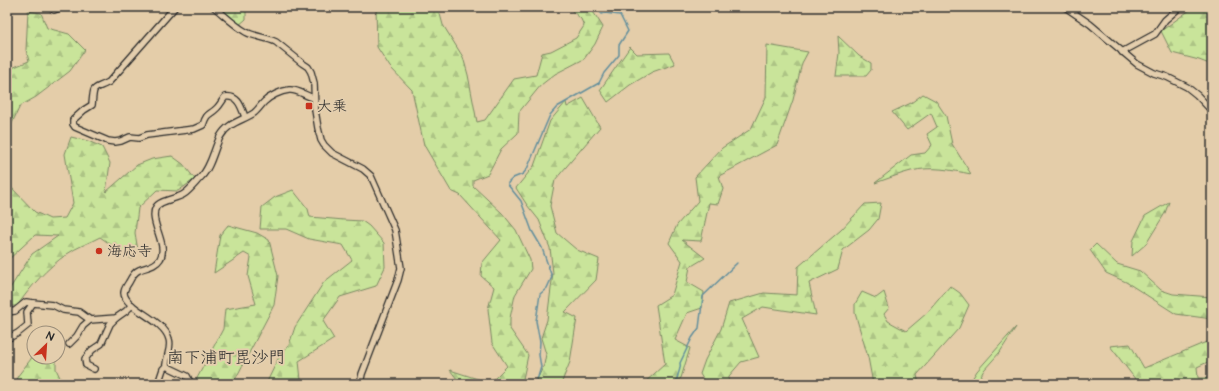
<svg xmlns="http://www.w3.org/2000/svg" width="1219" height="391" font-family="'Architects Daughter','Klee One',sans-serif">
  <defs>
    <pattern id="forest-firs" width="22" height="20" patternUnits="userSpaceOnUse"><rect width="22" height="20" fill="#c9e49a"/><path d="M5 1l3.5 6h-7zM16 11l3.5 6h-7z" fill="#adc485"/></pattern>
  </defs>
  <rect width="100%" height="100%" fill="#e4cda9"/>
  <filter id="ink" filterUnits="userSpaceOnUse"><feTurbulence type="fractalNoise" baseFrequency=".025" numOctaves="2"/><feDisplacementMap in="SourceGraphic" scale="8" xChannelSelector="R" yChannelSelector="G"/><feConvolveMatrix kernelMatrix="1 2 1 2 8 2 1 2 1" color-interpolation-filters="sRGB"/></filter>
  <g filter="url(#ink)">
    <g fill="url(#forest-firs)" stroke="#7a8862">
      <polygon points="214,7 246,7 246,19 238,26"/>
      <polygon points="376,7 438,7 443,25 463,57 468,75 477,122 485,120 514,79 536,75 542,53 551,51 576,38 584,26 581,19 568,7 590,7 603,27 595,44 584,59 555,74 541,85 519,112 518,133 501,149 488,174 473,180 473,186 502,213 516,230 530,260 531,269 515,295 510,318 510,329 528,355 523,379 517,384 454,384 457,379 450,370 490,383 507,366 492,343 488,309 494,287 481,276 482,263 501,240 460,195 451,191 424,145 412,90 390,67 377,47"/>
      <polygon points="1194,7 1212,7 1212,65 1199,60 1172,53 1161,31"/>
      <polygon points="28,11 41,13 47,28 69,34 85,50 70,71 36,97 20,106 7,134 7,70 29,61 26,50"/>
      <polygon points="838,36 859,56 871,63 871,70 866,76 836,76 839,53"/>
      <polygon points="767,45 808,52 802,63 793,100 777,145 719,176 723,189 718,204 709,203 701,241 682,240 705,258 690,267 687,282 704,292 702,308 687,313 675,340 690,348 681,378 673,384 643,384 665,364 656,305 672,295 682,261 669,243 677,225 698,201 695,177 722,148 751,129 766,97"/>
      <polygon points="630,47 637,54 669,53 675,64 652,72 630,85 608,102 600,90"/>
      <path d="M 923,94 L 936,101 L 946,116 L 952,144 L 971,174 C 951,170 931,166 911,171 C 899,174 887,179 875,183 L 911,155 L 925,153 L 932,145 L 927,134 L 937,127 L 931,113 L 907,130 L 892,112 L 911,103 Z"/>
      <polygon points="583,98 600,127 555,180 550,206 557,233 577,250 599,259 596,280 565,312 577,318 570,362 561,384 535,384 544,365 546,354 541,338 547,320 553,273 550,248 539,220 527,205 516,188 534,166 550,121 566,102 567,107"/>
      <path d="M 71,137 L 88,141 L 102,147 L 110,163 L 106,192 L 137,165 L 152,159 L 172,156 L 183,164 L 195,179 L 178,191 L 157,190 L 138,208 L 135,233 L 138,251 L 132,259 L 100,237 C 89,243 77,247 67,254 C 47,268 31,286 17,306 L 7,306 L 7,293 L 32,254 L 58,236 L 35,235 L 7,261 L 7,177 L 10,186 L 35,212 L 50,219 L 65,218 L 73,203 L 65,154 Z"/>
      <polygon points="293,190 308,209 310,217 344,220 362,221 369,226 384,243 385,267 376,286 340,297 323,321 334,339 299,361 301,380 295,384 266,384 280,355 289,345 295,327 324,282 352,260 343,245 309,239 286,229 260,229 262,207 275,197"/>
      <polygon points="1169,202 1165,213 1146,244 1132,256 1133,241 1145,216"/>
      <polygon points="881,203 878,219 869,230 843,250 838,269 809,283 816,315 763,307 742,319 759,357 741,362 729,376 729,384 706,384 700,374 705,360 721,329 729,303 764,293 797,295 798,267 841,230 865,204"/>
      <polygon points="228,225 257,233 269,240 278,276 274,305 236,378 222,384 194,384 223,329 225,309 256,304 248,276 251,257 244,253 214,273 220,235"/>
      <polygon points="1096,244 1117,264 1140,271 1161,290 1173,294 1212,297 1212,319 1176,314 1126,282 1106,273 1090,250"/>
      <polygon points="950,286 960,293 969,305 959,328 917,375 919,384 873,384 868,357 855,313 855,304 862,292 876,298 884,292 889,308 884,314 888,321 906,331 927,313"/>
      <polygon points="1016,327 1000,352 984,370 976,384 969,384 977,371"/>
      <polygon points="1212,341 1212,360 1197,367 1198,378 1212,378 1212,384 1139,384 1110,346 1130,344 1144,368 1204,343"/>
      <polygon points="34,351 34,357 56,357 56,369 63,384 19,384 17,377 31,359"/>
    </g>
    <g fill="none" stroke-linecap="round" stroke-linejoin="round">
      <g stroke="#628e9c" stroke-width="1.5">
        <polyline points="534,384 538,377 541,367 539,355 540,342 536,321 540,294 547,288 552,277 542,248 532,231 521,201 508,185 508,183 513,178 523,174 527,169 550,115 557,107 599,83 604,73 619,55 619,45 628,31 620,15 605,13 602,14 594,7"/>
        <path d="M 677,384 C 675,376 682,370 680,363 L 692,338 L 699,328 L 703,296 L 737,263"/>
      </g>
      <g stroke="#2b2b2b" stroke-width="8">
        <g id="minor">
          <polyline points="50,7 54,10 62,7"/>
          <path d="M 175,7 L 109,82 C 92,91 94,84 92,105 L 84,110 L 73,120 L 73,124 L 75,127 L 108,141 L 115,142 L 121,141 L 130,137 L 139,138 L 147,135 L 194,129 L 203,125 C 207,112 209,116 217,108 C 220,105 222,101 225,97 C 238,95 241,106 245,117"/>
          <path d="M 214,7 C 224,15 235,26 246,32 C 255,37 266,37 276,42 L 302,63 L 308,67 L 311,72 L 314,83 L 315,110 L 318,128 L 321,140 L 324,145 L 332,153 L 363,169 L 371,176 L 395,230 L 401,268 L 398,280 L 362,374 L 360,384"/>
          <polyline points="1065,7 1090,24 1137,64 1154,73 1167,77 1187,87 1197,95 1212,111"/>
          <polyline points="1122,52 1155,34 1165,20 1180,7"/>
          <polyline points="7,312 15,311 26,302 33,303"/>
          <polyline points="7,339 18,333 28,325 27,312 33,303 53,305 63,310 79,312 90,320 116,318 126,311 132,305"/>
          <polyline points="69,344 77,336 83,326 90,320"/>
          <polyline points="94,369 86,365 85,359 92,350 101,344 110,324 116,318"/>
          <polyline points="158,384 163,369 166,366"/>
          <path d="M 191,384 L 187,376 L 166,366 C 166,356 172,348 169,339 C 164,319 125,309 124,293 C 124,289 127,285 129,282 C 131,278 134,272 139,270 C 145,267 155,267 160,259 C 169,245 148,221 156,207 C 160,200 177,199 184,194 C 190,190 195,183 201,177 C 211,167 214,149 220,137 C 228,122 242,121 254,113 C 258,110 261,105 264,102 C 270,96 281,91 289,90 C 298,89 305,96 314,98"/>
        </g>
      </g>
      <use href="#minor" stroke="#e4cead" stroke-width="5.5"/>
    </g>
  </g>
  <g fill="#c8321e" stroke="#e4cead" stroke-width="1.5">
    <rect x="305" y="102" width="8" height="8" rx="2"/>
    <circle cx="99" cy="251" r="4"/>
  </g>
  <g text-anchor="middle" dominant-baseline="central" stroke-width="4" stroke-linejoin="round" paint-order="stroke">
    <g font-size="15" fill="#2b2b2b" stroke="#e4cead" text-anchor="start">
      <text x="317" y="106">大乗</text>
      <text x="107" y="251">海応寺</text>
    </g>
    <g font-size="17" fill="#2b2b2b" stroke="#e4cead">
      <text x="226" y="358">南下浦町毘沙門</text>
    </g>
  </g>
  <rect width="1219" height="391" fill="none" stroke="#e4cead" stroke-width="24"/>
  <rect x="12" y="12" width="1195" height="367" fill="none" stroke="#2b2b2b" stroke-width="1.5" filter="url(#ink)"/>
  <g transform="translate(46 345) rotate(25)"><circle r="19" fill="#e4cead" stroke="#9a8d79"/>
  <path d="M0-3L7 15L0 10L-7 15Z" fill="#c8321e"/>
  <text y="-6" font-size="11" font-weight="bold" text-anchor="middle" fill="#2b2b2b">N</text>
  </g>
</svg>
